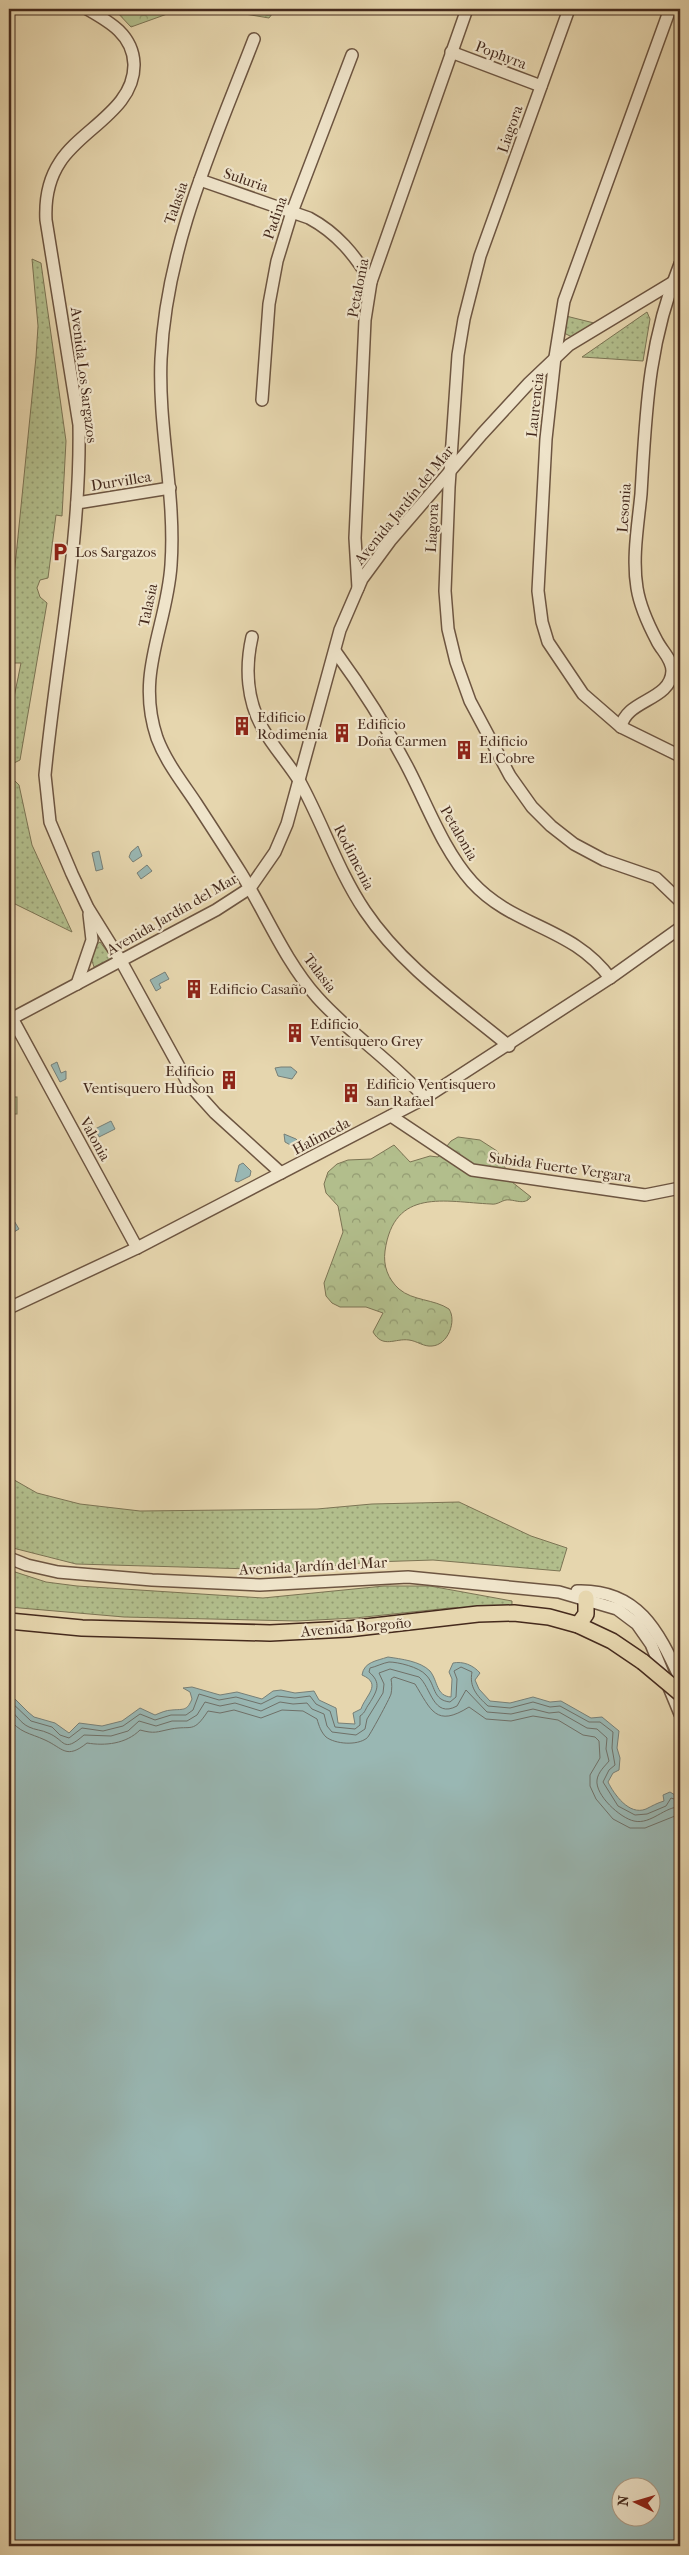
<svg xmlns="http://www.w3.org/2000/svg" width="689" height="2555" font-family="'IM FELL French Canon',serif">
  <defs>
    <pattern id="grass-dots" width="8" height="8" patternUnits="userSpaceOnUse" patternTransform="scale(1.25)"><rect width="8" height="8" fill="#b2be8c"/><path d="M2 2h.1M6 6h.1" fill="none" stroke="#939b72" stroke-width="1.8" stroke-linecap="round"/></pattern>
    <pattern id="forest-crowns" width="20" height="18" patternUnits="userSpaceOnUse" patternTransform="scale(1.25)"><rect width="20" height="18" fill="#b2be8c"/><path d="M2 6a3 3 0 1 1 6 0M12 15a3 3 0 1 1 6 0" fill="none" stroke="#939b72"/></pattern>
  </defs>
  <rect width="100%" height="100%" fill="#e6d6ae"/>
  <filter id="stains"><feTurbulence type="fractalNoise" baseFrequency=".004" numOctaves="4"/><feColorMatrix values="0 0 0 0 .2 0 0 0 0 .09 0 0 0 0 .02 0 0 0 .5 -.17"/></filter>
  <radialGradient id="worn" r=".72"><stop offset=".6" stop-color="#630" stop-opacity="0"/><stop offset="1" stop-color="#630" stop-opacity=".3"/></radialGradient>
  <g fill="url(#grass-dots)" stroke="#7c7454">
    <polygon points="32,259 41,263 66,441 62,516 56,515 48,578 40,580 37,588 40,597 47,603 20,760 12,764 9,771 9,722 21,663 9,663 9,626 36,357 38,326"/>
    <polygon points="647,312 650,319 643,361 582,357"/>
    <polygon points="566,316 594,323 572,337 564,333"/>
    <polygon points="9,775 19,785 32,845 72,932 9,901"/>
    <polygon points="100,942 112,958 94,967 92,961 94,946"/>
    <polygon points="9,1477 37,1493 80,1504 140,1511 317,1509 372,1504 459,1502 531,1536 567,1548 560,1571 433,1560 372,1562 287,1570 76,1564 9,1547"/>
    <polygon points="9,1570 46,1582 77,1586 263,1598 384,1586 430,1586 512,1601 512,1606 450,1608 355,1618 297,1621 124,1617 9,1607"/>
  </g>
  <g fill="url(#forest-crowns)" stroke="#7c7454">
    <polygon points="114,9 181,9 131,27"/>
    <polygon points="238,9 276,9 269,18 239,13"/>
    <path d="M 458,1137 L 480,1140 L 497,1151 L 512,1182 L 531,1197 C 524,1206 515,1199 506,1200 C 501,1201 497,1205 491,1204 C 445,1202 394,1187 385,1251 C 383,1266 388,1279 399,1289 C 413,1301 434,1299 449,1309 C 457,1321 448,1345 432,1346 C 424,1347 417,1341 409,1340 C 395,1338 383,1349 373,1332 L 383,1313 L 366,1307 L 340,1307 L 332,1303 L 326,1296 L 324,1283 L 343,1232 L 338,1206 L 326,1193 L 324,1184 L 328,1172 L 337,1164 L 348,1160 L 371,1159 L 394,1145 L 410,1162 L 430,1156 L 438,1157 L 451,1141 Z"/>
  </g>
  <rect fill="#b2be8c" stroke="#7c7454" x="9" y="1097" width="8" height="17"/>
  <g fill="#99b7b3" stroke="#777f77" fill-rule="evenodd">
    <polygon points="138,846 142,856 133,862 129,857 131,852"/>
    <polygon points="99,851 103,869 96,871 92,853"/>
    <polygon points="147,865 152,871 141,879 137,873"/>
    <polygon points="165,972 169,979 159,984 161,988 156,991 150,980"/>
    <polygon points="57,1062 61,1073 66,1071 66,1079 60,1082 51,1065"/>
    <polygon points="281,1067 291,1067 297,1072 292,1079 278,1076 275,1068"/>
    <polygon points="111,1121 115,1129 99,1137 95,1129"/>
    <polygon points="284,1134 296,1139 301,1144 294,1147 285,1142"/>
    <polygon points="243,1163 251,1171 250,1176 238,1182 235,1181 239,1165"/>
    <polygon points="13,1219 19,1229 9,1235 9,1221"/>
    <path d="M 388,1657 C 401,1659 420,1661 430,1671 C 438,1681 436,1696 451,1697 L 452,1679 L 449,1672 L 453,1663 C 463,1661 473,1665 480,1673 L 475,1680 L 479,1689 L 490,1701 L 510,1703 L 533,1697 L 550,1702 L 561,1701 L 591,1718 L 602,1717 L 619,1731 L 617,1748 L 620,1758 L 619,1770 L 613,1773 L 608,1782 C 614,1794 629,1816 646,1809 C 652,1806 657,1803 664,1801 L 663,1795 L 670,1792 L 680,1798 L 680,2546 L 9,2546 L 9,1683 L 12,1696 L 28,1712 L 34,1717 L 55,1723 L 69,1733 L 79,1723 L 102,1726 L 122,1721 L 140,1708 L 155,1715 C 160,1713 166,1710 172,1710 C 184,1709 187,1711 192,1699 L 190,1692 L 183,1688 L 192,1687 L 220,1695 L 237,1692 L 262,1699 L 273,1691 L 281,1690 L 295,1693 L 314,1691 L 319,1700 L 336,1708 L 338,1723 L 355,1724 L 353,1713 L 361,1709 C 365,1696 383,1684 362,1675 C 364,1662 376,1661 388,1657 ZM 622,2488 L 652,2488 L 652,2518 L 622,2518 Z"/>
  </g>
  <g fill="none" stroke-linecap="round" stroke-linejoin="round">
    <g stroke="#6f7068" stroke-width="1">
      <path d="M 9,1700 L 31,1721 L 52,1727 L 60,1735 L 69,1738 L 82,1728 L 103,1731 L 123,1726 L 140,1714 L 155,1720 L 171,1715 L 186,1715 L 193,1710 L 199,1694 L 219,1700 L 236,1697 L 261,1704 L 277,1696 L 295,1698 L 310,1696 L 316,1704 L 330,1711 L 335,1727 L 355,1729 L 360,1725 L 360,1716 C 366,1712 365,1709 369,1704 C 377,1691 382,1683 369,1672 L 370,1668 C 375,1667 383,1663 389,1662 C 398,1662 419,1667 426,1675 C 436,1685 432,1700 450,1702 L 456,1697 L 457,1679 L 454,1671 L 461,1667 L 472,1672 C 469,1687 477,1696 488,1706 L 510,1708 L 533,1702 L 550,1707 L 560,1706 L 589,1722 L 600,1722 L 613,1732 L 612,1748 L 615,1765 L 609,1770 L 603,1782 L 618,1806 L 635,1815 L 647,1814 L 666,1806 L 671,1798 L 680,1801"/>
      <path d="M 9,1709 C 16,1714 20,1723 29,1727 C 35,1730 42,1730 48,1733 C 66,1740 62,1754 84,1735 L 111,1736 L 128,1731 L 139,1721 L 156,1726 L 172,1721 L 187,1721 L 197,1715 L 205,1702 L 220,1706 L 235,1703 L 261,1711 L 280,1702 L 293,1704 L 307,1703 L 312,1709 L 324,1714 L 327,1726 L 332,1732 L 356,1735 L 365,1729 L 367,1719 L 383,1693 L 384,1684 L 379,1673 L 390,1669 L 419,1677 C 431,1687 433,1719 457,1706 L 466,1690 L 487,1712 L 511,1714 L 533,1709 L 549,1713 L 559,1712 L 587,1728 L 597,1729 L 607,1738 L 606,1749 L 609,1761 C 605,1766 598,1772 597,1780 C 595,1795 620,1818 634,1821 C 651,1825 665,1806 680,1807"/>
      <path d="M 9,1718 C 19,1733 30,1733 45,1740 C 63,1748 66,1760 87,1743 C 105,1746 126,1744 140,1730 C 155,1734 156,1732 171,1729 C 192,1725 193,1734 208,1711 L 220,1713 L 234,1710 L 261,1718 L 282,1710 L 303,1711 L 317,1719 C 319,1726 321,1732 326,1737 C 335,1744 357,1746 367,1738 C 369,1737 390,1698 391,1694 C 392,1689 392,1684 391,1679 L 394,1677 L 415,1684 C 431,1710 436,1728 469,1707 L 486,1719 L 511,1721 L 533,1716 L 558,1720 L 583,1735 L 595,1737 L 599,1741 L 600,1758 L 590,1775 L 590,1786 L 596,1799 L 613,1819 L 630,1828 L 645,1828 L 680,1814"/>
    </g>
    <g stroke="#6d5541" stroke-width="14">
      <g id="minor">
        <path d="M 87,9 C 110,22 133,35 134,64 C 135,109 81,129 60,162 C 48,180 45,200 46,220 L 79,425 C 81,543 56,659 45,775 L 50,822 L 72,874 L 88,908 L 121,961 L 188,1083 L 215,1113 L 281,1173"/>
        <polyline points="569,9 480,256 464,319 458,355 449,487 445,591 448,629 456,662 470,701 510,776 532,807 551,826 574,844 604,860 656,878 680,901"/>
        <polyline points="670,9 564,301 555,357 546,439 538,591 542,622 548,642 583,694 621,727 680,756"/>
        <path d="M 254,39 C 214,143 166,246 161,359 C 158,428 176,496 171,565 C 167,627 135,673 157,738 C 166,762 182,782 196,803 C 211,826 226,849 241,873 C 266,914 285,961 317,997 C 350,1034 392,1061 425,1098"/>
        <polyline points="451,52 541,86"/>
        <path d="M 200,180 L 309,218 C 337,233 355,255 371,282"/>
        <polyline points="262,400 269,304 277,261 292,212 352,55"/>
        <polyline points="77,503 170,488"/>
        <polyline points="358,588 355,538 365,320 371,282 467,9"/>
        <path d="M 252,637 C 245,668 247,701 263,729 C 274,748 289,764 300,782 C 323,824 338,871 365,911 C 402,966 458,1004 509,1046"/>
        <path d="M 335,651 C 362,688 388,729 409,770 C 428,807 444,851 472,882 C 514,928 572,926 610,978"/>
        <path d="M 621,727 C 626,699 671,701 672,671 C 672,659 662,651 657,641 C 648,624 640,607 637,588 C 632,558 638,525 641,494 C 646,410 648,343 680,264"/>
        <polyline points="77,984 92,940 89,914"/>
        <polyline points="12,1018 137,1248"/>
        <polyline points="9,1020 216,910 250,888 275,852 287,824 340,630 362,579 390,541 482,434 529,383 569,345 680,278"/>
        <polyline points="391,1116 472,1170 645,1195 680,1188"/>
        <polyline points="9,1308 137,1248 425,1098 610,978 680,928"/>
        <polyline points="9,1558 27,1565 58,1572 152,1580 260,1585 408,1577 559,1592 617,1609 637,1624 651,1644 680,1714"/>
        <path d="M 577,1591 C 638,1589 658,1631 680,1678"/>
      </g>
    </g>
    <g stroke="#452a1d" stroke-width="18">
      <g id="major">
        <polyline points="9,1621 82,1628 270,1633 348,1629 478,1614 514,1613 549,1617 578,1625 612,1641 643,1662"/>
        <polyline points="578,1625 586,1614 586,1598"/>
      </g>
    </g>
    <use href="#minor" stroke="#efe4ca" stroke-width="11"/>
    <use href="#major" stroke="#e6d6ae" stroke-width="15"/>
    <g stroke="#452a1d" stroke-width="18" stroke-linecap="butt">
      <polyline id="major-bridge" points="643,1662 680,1693"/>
    </g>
    <use href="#major-bridge" stroke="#e6d6ae" stroke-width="15"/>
  </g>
  <defs>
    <g id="parking-bare" transform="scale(1.5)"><path d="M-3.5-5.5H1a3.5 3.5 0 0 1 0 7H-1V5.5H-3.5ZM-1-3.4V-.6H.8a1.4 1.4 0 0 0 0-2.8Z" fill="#8f2418" stroke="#efe4ca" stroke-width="2.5" paint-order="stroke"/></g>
    <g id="building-bare" transform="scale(1.5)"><path d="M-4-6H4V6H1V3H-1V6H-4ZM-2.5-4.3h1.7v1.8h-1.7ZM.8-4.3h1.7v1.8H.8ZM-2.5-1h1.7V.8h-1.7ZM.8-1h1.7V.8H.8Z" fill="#8f2418" stroke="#efe4ca" stroke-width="2.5" paint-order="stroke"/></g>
  </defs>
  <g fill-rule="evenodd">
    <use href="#parking-bare" x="60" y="552"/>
    <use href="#building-bare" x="242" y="726"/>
    <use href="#building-bare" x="342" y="733"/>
    <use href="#building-bare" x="464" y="750"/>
    <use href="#building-bare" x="194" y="989"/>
    <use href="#building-bare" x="295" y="1033"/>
    <use href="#building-bare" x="229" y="1080"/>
    <use href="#building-bare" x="351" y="1093"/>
  </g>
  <g text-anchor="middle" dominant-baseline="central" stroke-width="4.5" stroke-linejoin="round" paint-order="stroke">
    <g font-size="15" fill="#452a1d" stroke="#efe4ca">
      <text transform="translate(501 55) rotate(21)">Pophyra</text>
      <text transform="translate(510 129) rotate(-71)">Liagora</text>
      <text transform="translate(246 180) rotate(19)">Suluria</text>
      <text transform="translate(176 203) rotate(-71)">Talasia</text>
      <text transform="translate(275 218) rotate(-71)">Padina</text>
      <text transform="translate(358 288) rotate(-79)">Petalonia</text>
      <text transform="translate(84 375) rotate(83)">Avenida Los Sargazos</text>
      <text transform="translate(535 405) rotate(-84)">Laurencia</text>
      <text transform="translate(121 481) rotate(-9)">Durvillea</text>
      <text transform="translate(404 505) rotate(-51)">Avenida Jardín del Mar</text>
      <text transform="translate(624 508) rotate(-86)">Lesonia</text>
      <text transform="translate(432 528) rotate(-87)">Liagora</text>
      <text transform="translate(148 605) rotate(-78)">Talasia</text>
      <text transform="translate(459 833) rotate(60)">Petalonia</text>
      <text transform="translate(354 857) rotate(63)">Rodimenia</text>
      <text transform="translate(172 914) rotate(-30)">Avenida Jardín del Mar</text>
      <text transform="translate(320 973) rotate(53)">Talasia</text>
      <text transform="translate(321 1136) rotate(-28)">Halimeda</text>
      <text transform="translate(95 1139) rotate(61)">Valonia</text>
      <text transform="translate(560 1167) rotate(8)">Subida Fuerte Vergara</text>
      <text transform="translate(313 1566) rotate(-3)">Avenida Jardín del Mar</text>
      <text transform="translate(356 1627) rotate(-5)">Avenida Borgoño</text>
    </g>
    <g font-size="15" fill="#452a1d" stroke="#efe4ca" text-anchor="start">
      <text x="75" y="552">Los Sargazos</text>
      <text x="257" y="717">Edificio<tspan x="257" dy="17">Rodimenia</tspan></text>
      <text x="357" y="724">Edificio<tspan x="357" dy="17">Doña Carmen</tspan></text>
      <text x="479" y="741">Edificio<tspan x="479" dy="17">El Cobre</tspan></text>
      <text x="209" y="989">Edificio Casaño</text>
      <text x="310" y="1024">Edificio<tspan x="310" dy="17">Ventisquero Grey</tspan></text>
      <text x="214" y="1071" text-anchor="end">Edificio<tspan x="214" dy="17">Ventisquero Hudson</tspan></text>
      <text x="366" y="1084">Edificio Ventisquero<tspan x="366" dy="17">San Rafael</tspan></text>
    </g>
  </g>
  <rect width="689" height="2555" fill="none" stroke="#e6d6ae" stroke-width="30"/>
  <rect x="10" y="10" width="669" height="2535" fill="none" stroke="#452a1d" stroke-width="2.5"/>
  <rect x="15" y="15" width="659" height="2525" fill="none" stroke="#452a1d"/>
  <g transform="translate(636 2502) rotate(275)"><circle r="24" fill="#efe4ca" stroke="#ab9a85"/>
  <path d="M0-4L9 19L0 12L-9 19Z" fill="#8f2418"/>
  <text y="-8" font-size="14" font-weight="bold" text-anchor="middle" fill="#452a1d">N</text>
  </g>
  <rect width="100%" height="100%" filter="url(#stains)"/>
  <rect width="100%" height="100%" fill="url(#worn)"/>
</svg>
